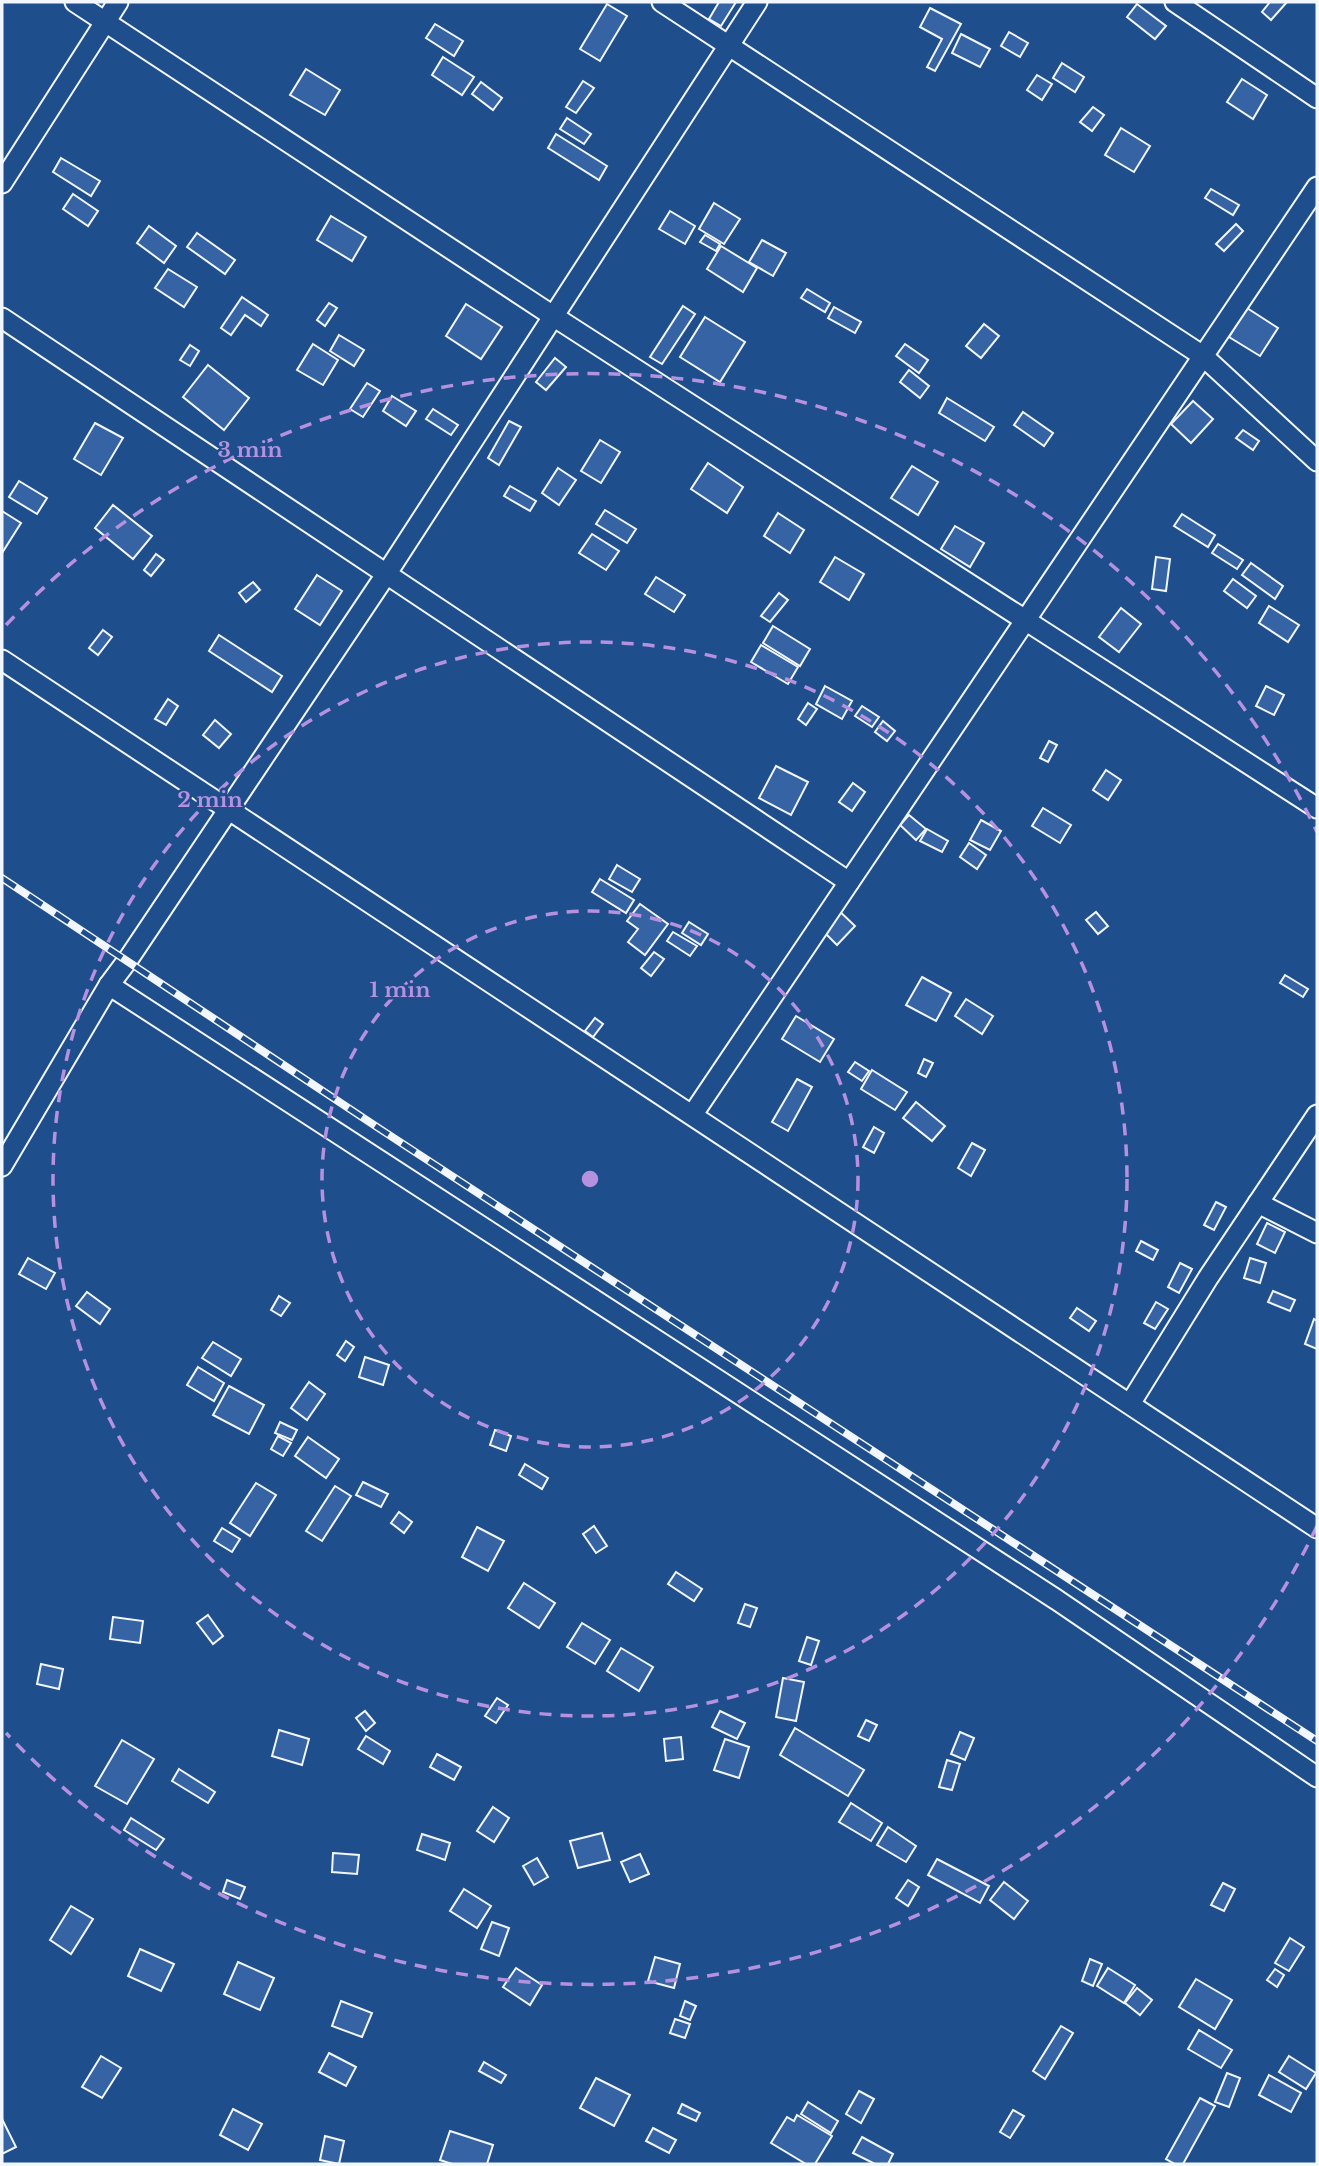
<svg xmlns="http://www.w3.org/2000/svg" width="1319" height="2166" font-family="'Libre Baskerville',serif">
  <rect width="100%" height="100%" fill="#1f4e8c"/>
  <g fill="#3563a3" stroke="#f2f6ff" stroke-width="2">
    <polygon points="719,2 736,2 721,26 709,19"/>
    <polygon points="1270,2 1287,2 1271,20 1262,12"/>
    <polygon points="607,4 627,16 600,61 580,49"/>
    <polygon points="1137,4 1166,26 1155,39 1127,17"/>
    <polygon points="930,8 961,24 935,71 927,67 942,39 920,27"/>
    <polygon points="435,24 463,41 454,56 426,38"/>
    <polygon points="1009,32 1028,43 1020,57 1001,46"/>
    <polygon points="961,34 990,49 980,67 952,53"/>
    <polygon points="443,57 474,77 462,95 432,75"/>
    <polygon points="1062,63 1084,77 1075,92 1053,78"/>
    <polygon points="306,69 340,90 325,115 290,95"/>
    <polygon points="1037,75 1052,84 1042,100 1027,90"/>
    <polygon points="1242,79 1267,95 1253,119 1227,102"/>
    <polygon points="583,81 594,88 576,113 566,107"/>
    <polygon points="481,82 502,98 493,110 472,94"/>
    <polygon points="1093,107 1104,115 1092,131 1080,122"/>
    <polygon points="567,118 591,134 584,144 560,129"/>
    <polygon points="1121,128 1150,146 1134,172 1105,155"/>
    <polygon points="556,134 607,166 599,180 548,148"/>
    <polygon points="61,158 100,181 91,196 53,172"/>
    <polygon points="1211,189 1239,205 1233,215 1205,198"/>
    <polygon points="73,194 98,211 88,226 63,209"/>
    <polygon points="714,203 740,219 724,244 699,229"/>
    <polygon points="670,211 695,226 685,244 659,229"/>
    <polygon points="331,216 366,237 352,261 317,240"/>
    <polygon points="1236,224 1243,231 1224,251 1216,244"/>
    <polygon points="149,226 176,246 164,263 137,243"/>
    <polygon points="197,233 235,260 225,274 187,247"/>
    <polygon points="705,235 720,244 716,251 700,242"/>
    <polygon points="762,240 786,253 773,276 749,262"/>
    <polygon points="721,246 757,268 743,292 707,269"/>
    <polygon points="168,269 197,287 184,307 155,288"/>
    <polygon points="807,289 830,303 825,312 801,298"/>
    <polygon points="242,297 268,315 261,326 245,315 231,335 221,328"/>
    <polygon points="329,303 337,308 325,326 317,320"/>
    <polygon points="466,304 502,327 481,359 446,336"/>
    <polygon points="683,306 695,314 662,364 650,357"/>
    <polygon points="834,307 861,322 855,333 828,318"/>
    <polygon points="1247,308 1278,328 1260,356 1229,337"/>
    <polygon points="705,317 745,342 720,382 680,357"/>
    <polygon points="984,324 999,336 981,358 966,346"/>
    <polygon points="339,335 364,350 354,366 330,351"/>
    <polygon points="313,344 338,360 323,385 297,370"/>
    <polygon points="905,344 928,360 919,373 896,356"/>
    <polygon points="190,345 199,351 190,366 180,360"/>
    <polygon points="555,358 566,367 546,390 536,382"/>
    <polygon points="208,365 249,398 224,430 183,397"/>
    <polygon points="909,370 929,386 920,398 900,382"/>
    <polygon points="367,383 380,391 363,417 350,409"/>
    <polygon points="392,396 416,411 406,426 383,411"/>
    <polygon points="947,398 994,427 985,441 939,413"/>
    <polygon points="1193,401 1213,419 1191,443 1171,424"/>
    <polygon points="433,409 458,425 451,435 426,419"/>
    <polygon points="1023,412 1053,433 1044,446 1014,425"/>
    <polygon points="509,421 521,427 499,465 488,458"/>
    <polygon points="95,423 123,438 101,475 74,459"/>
    <polygon points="1243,430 1259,441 1253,450 1236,438"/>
    <polygon points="600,440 620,452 601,483 581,471"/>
    <polygon points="708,463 743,487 727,513 691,489"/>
    <polygon points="912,466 938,482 918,515 891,498"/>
    <polygon points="558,468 576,480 559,505 542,493"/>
    <polygon points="19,481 47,498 37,514 9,497"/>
    <polygon points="510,486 536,501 530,511 504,496"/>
    <polygon points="113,505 152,536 133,559 95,528"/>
    <polygon points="605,510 636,529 627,543 596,524"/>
    <polygon points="2,511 21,523 2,553"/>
    <polygon points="778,513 804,530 790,553 764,536"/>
    <polygon points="1182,514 1215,535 1208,547 1174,526"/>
    <polygon points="955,526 984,543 970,567 941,549"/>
    <polygon points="592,534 619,551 606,570 579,553"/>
    <polygon points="1218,544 1243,560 1237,569 1212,553"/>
    <polygon points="156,554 164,560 151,576 144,570"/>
    <polygon points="835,557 864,574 849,600 820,582"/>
    <polygon points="1156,557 1170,559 1166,591 1152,589"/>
    <polygon points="1251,563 1283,586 1275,599 1242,575"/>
    <polygon points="317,575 342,591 320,625 295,609"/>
    <polygon points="656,577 685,595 674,612 645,594"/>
    <polygon points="1233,579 1256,596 1247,608 1224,591"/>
    <polygon points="253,582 260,590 246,602 239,593"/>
    <polygon points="779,593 788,600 770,622 761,616"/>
    <polygon points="1269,606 1299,625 1288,642 1259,623"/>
    <polygon points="1121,608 1141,624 1119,652 1099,637"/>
    <polygon points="773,626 810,649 800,666 763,643"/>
    <polygon points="103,630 112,637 98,655 89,648"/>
    <polygon points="219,635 282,676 272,692 209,651"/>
    <polygon points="761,645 798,667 788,684 751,662"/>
    <polygon points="825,686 852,701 842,719 816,704"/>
    <polygon points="1266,686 1284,695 1274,715 1256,706"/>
    <polygon points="168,699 178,706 166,725 155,719"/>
    <polygon points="808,703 817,709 806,725 798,719"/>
    <polygon points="862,706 879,717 872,727 855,716"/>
    <polygon points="215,720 231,734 219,748 203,735"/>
    <polygon points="883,721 895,731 887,741 875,732"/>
    <polygon points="1049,741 1057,745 1048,762 1040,758"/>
    <polygon points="776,766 808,782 791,815 759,798"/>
    <polygon points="1106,770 1121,780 1108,800 1093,790"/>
    <polygon points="853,783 865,792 852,811 839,802"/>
    <polygon points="1043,808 1071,825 1060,843 1032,826"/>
    <polygon points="909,815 926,829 916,840 900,825"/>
    <polygon points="981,820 1001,831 990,850 970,840"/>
    <polygon points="927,829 948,841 942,852 920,841"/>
    <polygon points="969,843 986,855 977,869 960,857"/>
    <polygon points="617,865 640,879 632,892 609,879"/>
    <polygon points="600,879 634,900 626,913 592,892"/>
    <polygon points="640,904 668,924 645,955 628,942 638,929 627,921"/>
    <polygon points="833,905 855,926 837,945 815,923"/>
    <polygon points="1096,912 1108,926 1098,934 1086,920"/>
    <polygon points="689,922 708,934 701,945 682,933"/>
    <polygon points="673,932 697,946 690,956 667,941"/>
    <polygon points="654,952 664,959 651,976 641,968"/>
    <polygon points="1285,975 1308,989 1303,997 1280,983"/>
    <polygon points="922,977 951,993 936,1021 906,1005"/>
    <polygon points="966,999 993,1016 982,1034 955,1016"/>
    <polygon points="796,1016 834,1039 820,1062 782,1039"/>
    <polygon points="595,1018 603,1024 593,1037 585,1031"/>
    <polygon points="924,1059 933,1063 926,1077 918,1073"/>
    <polygon points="855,1062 869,1071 862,1081 848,1072"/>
    <polygon points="872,1070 907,1092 895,1110 861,1089"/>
    <polygon points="797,1079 812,1087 788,1131 772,1122"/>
    <polygon points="916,1102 945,1126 932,1141 903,1118"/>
    <polygon points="874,1127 884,1133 874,1153 863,1147"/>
    <polygon points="972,1143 985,1150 971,1176 958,1168"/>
    <polygon points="1216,1202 1226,1207 1214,1230 1204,1225"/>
    <polygon points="1267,1223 1285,1232 1275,1253 1257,1244"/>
    <polygon points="1141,1241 1158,1250 1153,1260 1136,1251"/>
    <polygon points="28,1258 55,1273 46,1289 19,1274"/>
    <polygon points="1250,1258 1266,1263 1260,1283 1244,1278"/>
    <polygon points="1180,1263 1192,1269 1179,1293 1168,1287"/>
    <polygon points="1273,1291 1295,1300 1290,1311 1268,1302"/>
    <polygon points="87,1292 110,1309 100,1324 76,1306"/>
    <polygon points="279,1296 290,1303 281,1316 271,1310"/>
    <polygon points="1156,1302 1168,1309 1155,1329 1144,1323"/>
    <polygon points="1077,1308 1096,1321 1089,1331 1070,1318"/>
    <polygon points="1314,1319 1317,1321 1317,1349 1305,1344"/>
    <polygon points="346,1341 354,1347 345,1361 337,1355"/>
    <polygon points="213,1342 241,1359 231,1376 202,1358"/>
    <polygon points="365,1357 389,1365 383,1385 359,1377"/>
    <polygon points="198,1367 224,1383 214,1401 187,1385"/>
    <polygon points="309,1382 325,1394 307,1420 291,1408"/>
    <polygon points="229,1386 264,1405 249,1434 213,1415"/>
    <polygon points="280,1422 297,1430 292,1440 275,1433"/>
    <polygon points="495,1430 511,1436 506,1451 490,1445"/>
    <polygon points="278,1436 291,1443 283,1456 271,1449"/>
    <polygon points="308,1437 339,1459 326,1478 295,1456"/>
    <polygon points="525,1464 548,1478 542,1489 519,1475"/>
    <polygon points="363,1482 388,1494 381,1507 356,1495"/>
    <polygon points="256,1483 276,1495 250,1536 230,1523"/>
    <polygon points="335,1486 351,1496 322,1541 306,1531"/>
    <polygon points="399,1512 412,1522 404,1533 391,1523"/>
    <polygon points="594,1526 607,1546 596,1553 583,1534"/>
    <polygon points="477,1527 504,1541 488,1571 462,1557"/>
    <polygon points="222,1528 240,1539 232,1552 214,1541"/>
    <polygon points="676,1572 702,1589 694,1601 668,1584"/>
    <polygon points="524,1583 555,1603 539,1628 508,1608"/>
    <polygon points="745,1604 757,1608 750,1627 738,1623"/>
    <polygon points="208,1615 223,1636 213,1644 197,1623"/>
    <polygon points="113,1617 143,1621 140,1643 110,1639"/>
    <polygon points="582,1623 610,1640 595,1664 567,1647"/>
    <polygon points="807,1637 819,1641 811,1665 799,1661"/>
    <polygon points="621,1648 653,1667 639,1691 607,1671"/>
    <polygon points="41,1664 63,1669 59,1689 37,1684"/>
    <polygon points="783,1678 804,1682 796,1721 776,1717"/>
    <polygon points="497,1698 508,1705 496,1723 485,1716"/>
    <polygon points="365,1711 375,1723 366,1731 356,1718"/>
    <polygon points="720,1711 745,1723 737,1739 712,1727"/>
    <polygon points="866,1720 877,1725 869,1741 858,1736"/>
    <polygon points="795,1728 864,1770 848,1796 780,1755"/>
    <polygon points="279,1730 309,1739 302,1765 272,1756"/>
    <polygon points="960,1732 974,1738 965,1760 951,1754"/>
    <polygon points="366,1736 390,1751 383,1764 358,1749"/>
    <polygon points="681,1737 683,1759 666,1761 664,1739"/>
    <polygon points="725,1739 749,1747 739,1778 714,1770"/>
    <polygon points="122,1740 154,1759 127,1804 95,1786"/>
    <polygon points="437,1754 461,1767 454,1780 430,1767"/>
    <polygon points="947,1760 960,1764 952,1790 939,1787"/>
    <polygon points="179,1769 215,1792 208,1803 172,1781"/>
    <polygon points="851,1803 882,1823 871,1841 839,1822"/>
    <polygon points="493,1807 509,1818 494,1842 477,1831"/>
    <polygon points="131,1818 164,1839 156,1850 124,1830"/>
    <polygon points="888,1827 916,1846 906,1862 877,1845"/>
    <polygon points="602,1833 610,1860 578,1868 570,1841"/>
    <polygon points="422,1834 450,1843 445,1860 417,1850"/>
    <polygon points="333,1853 359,1855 357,1874 332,1872"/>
    <polygon points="640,1854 649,1874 630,1882 621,1862"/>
    <polygon points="537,1858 548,1877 534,1885 523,1866"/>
    <polygon points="937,1859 989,1886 980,1903 928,1875"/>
    <polygon points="227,1880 245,1887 240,1899 223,1892"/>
    <polygon points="908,1880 919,1887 908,1906 896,1898"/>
    <polygon points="1004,1882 1028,1901 1014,1919 990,1900"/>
    <polygon points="1223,1883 1235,1889 1224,1911 1211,1905"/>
    <polygon points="464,1889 491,1906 477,1928 450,1911"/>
    <polygon points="71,1906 93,1919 71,1954 50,1940"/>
    <polygon points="492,1922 509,1928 499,1956 481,1949"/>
    <polygon points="1290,1938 1304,1947 1289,1971 1275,1963"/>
    <polygon points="140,1949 174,1964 161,1991 128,1976"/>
    <polygon points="655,1957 680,1964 674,1988 648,1981"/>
    <polygon points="1090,1959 1102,1964 1093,1986 1082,1981"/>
    <polygon points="238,1962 274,1978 260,2010 224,1994"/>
    <polygon points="516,1968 542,1985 530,2005 503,1987"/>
    <polygon points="1108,1968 1135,1985 1124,2003 1097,1986"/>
    <polygon points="1275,1969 1284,1975 1277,1987 1267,1980"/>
    <polygon points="1196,1979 1232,2000 1215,2029 1179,2007"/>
    <polygon points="1137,1988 1152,2000 1140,2015 1125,2003"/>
    <polygon points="341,2001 372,2013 362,2037 332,2026"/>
    <polygon points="685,2001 696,2006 690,2020 680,2016"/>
    <polygon points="675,2019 690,2024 685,2038 670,2033"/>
    <polygon points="1061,2026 1073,2033 1045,2079 1033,2071"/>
    <polygon points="1199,2030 1232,2050 1221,2068 1188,2049"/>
    <polygon points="329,2053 356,2067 346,2086 319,2072"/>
    <polygon points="101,2056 121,2068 102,2098 82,2087"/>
    <polygon points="1289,2056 1316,2073 1306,2089 1279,2072"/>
    <polygon points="484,2062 506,2075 501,2083 479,2071"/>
    <polygon points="1227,2073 1240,2078 1229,2107 1215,2102"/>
    <polygon points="1269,2075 1301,2093 1291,2112 1259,2095"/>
    <polygon points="596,2078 630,2095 614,2126 580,2108"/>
    <polygon points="859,2091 874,2099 861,2123 846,2114"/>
    <polygon points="1200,2098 1215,2106 1183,2164 1175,2164 1166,2159"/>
    <polygon points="808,2102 838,2121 831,2133 801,2114"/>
    <polygon points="682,2104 700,2113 696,2121 678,2113"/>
    <polygon points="233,2109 262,2124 248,2150 220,2135"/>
    <polygon points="1013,2110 1024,2116 1010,2138 1000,2132"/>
    <polygon points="797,2115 832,2136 815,2164 806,2164 771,2143 787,2117 794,2121"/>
    <polygon points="2,2119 16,2147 2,2154"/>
    <polygon points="653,2128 676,2140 669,2153 646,2141"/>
    <polygon points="450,2131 493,2145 487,2164 452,2164 440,2160"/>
    <polygon points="325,2136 344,2141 339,2164 320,2160"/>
    <polygon points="862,2137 893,2154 888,2164 875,2164 853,2153"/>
  </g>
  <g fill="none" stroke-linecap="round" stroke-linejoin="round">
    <g stroke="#f2f6ff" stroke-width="23">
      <g id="minor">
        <polyline points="75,2 553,316 1317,808"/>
        <polyline points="662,2 1203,356 1317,461"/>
        <polyline points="1175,2 1317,98"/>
        <polyline points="2,183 118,2"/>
        <polyline points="2,318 849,882"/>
        <polyline points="2,660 1317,1528"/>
        <polyline points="109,985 1057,1600 1317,1777"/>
        <polyline points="693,1114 1317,187"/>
        <polyline points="2,1166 109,985 127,961 387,573 757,2"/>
        <polyline points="1258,1203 1317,1233"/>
        <polyline points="1130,1404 1208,1278 1317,1115"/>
      </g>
    </g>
    <use href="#minor" stroke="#1f4e8c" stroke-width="19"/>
    <g stroke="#f2f6ff" stroke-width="8">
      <polyline id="rail" points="2,878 380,1129 1317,1741"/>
    </g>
    <use href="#rail" stroke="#1f4e8c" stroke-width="5" stroke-dasharray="16" stroke-linecap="butt"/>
  </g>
  <g fill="none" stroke="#b691df" stroke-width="3.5" stroke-dasharray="12 9">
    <circle cx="590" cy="1179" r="268"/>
    <circle cx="590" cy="1179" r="537"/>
    <path d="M1317 1526A805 805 0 0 1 6 1733M6 625A805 805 0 0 1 1317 832"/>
  </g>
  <circle cx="590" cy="1179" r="10" fill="#b691df" stroke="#1f4e8c" stroke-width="3.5"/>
  <g font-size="21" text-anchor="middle" font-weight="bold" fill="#b691df" stroke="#1f4e8c" stroke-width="5" stroke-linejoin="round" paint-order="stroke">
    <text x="250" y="457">3 min</text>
    <text x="210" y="807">2 min</text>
    <text x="400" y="997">1 min</text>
  </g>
  <rect width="1319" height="2166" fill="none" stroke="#f2f6ff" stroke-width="7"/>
</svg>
